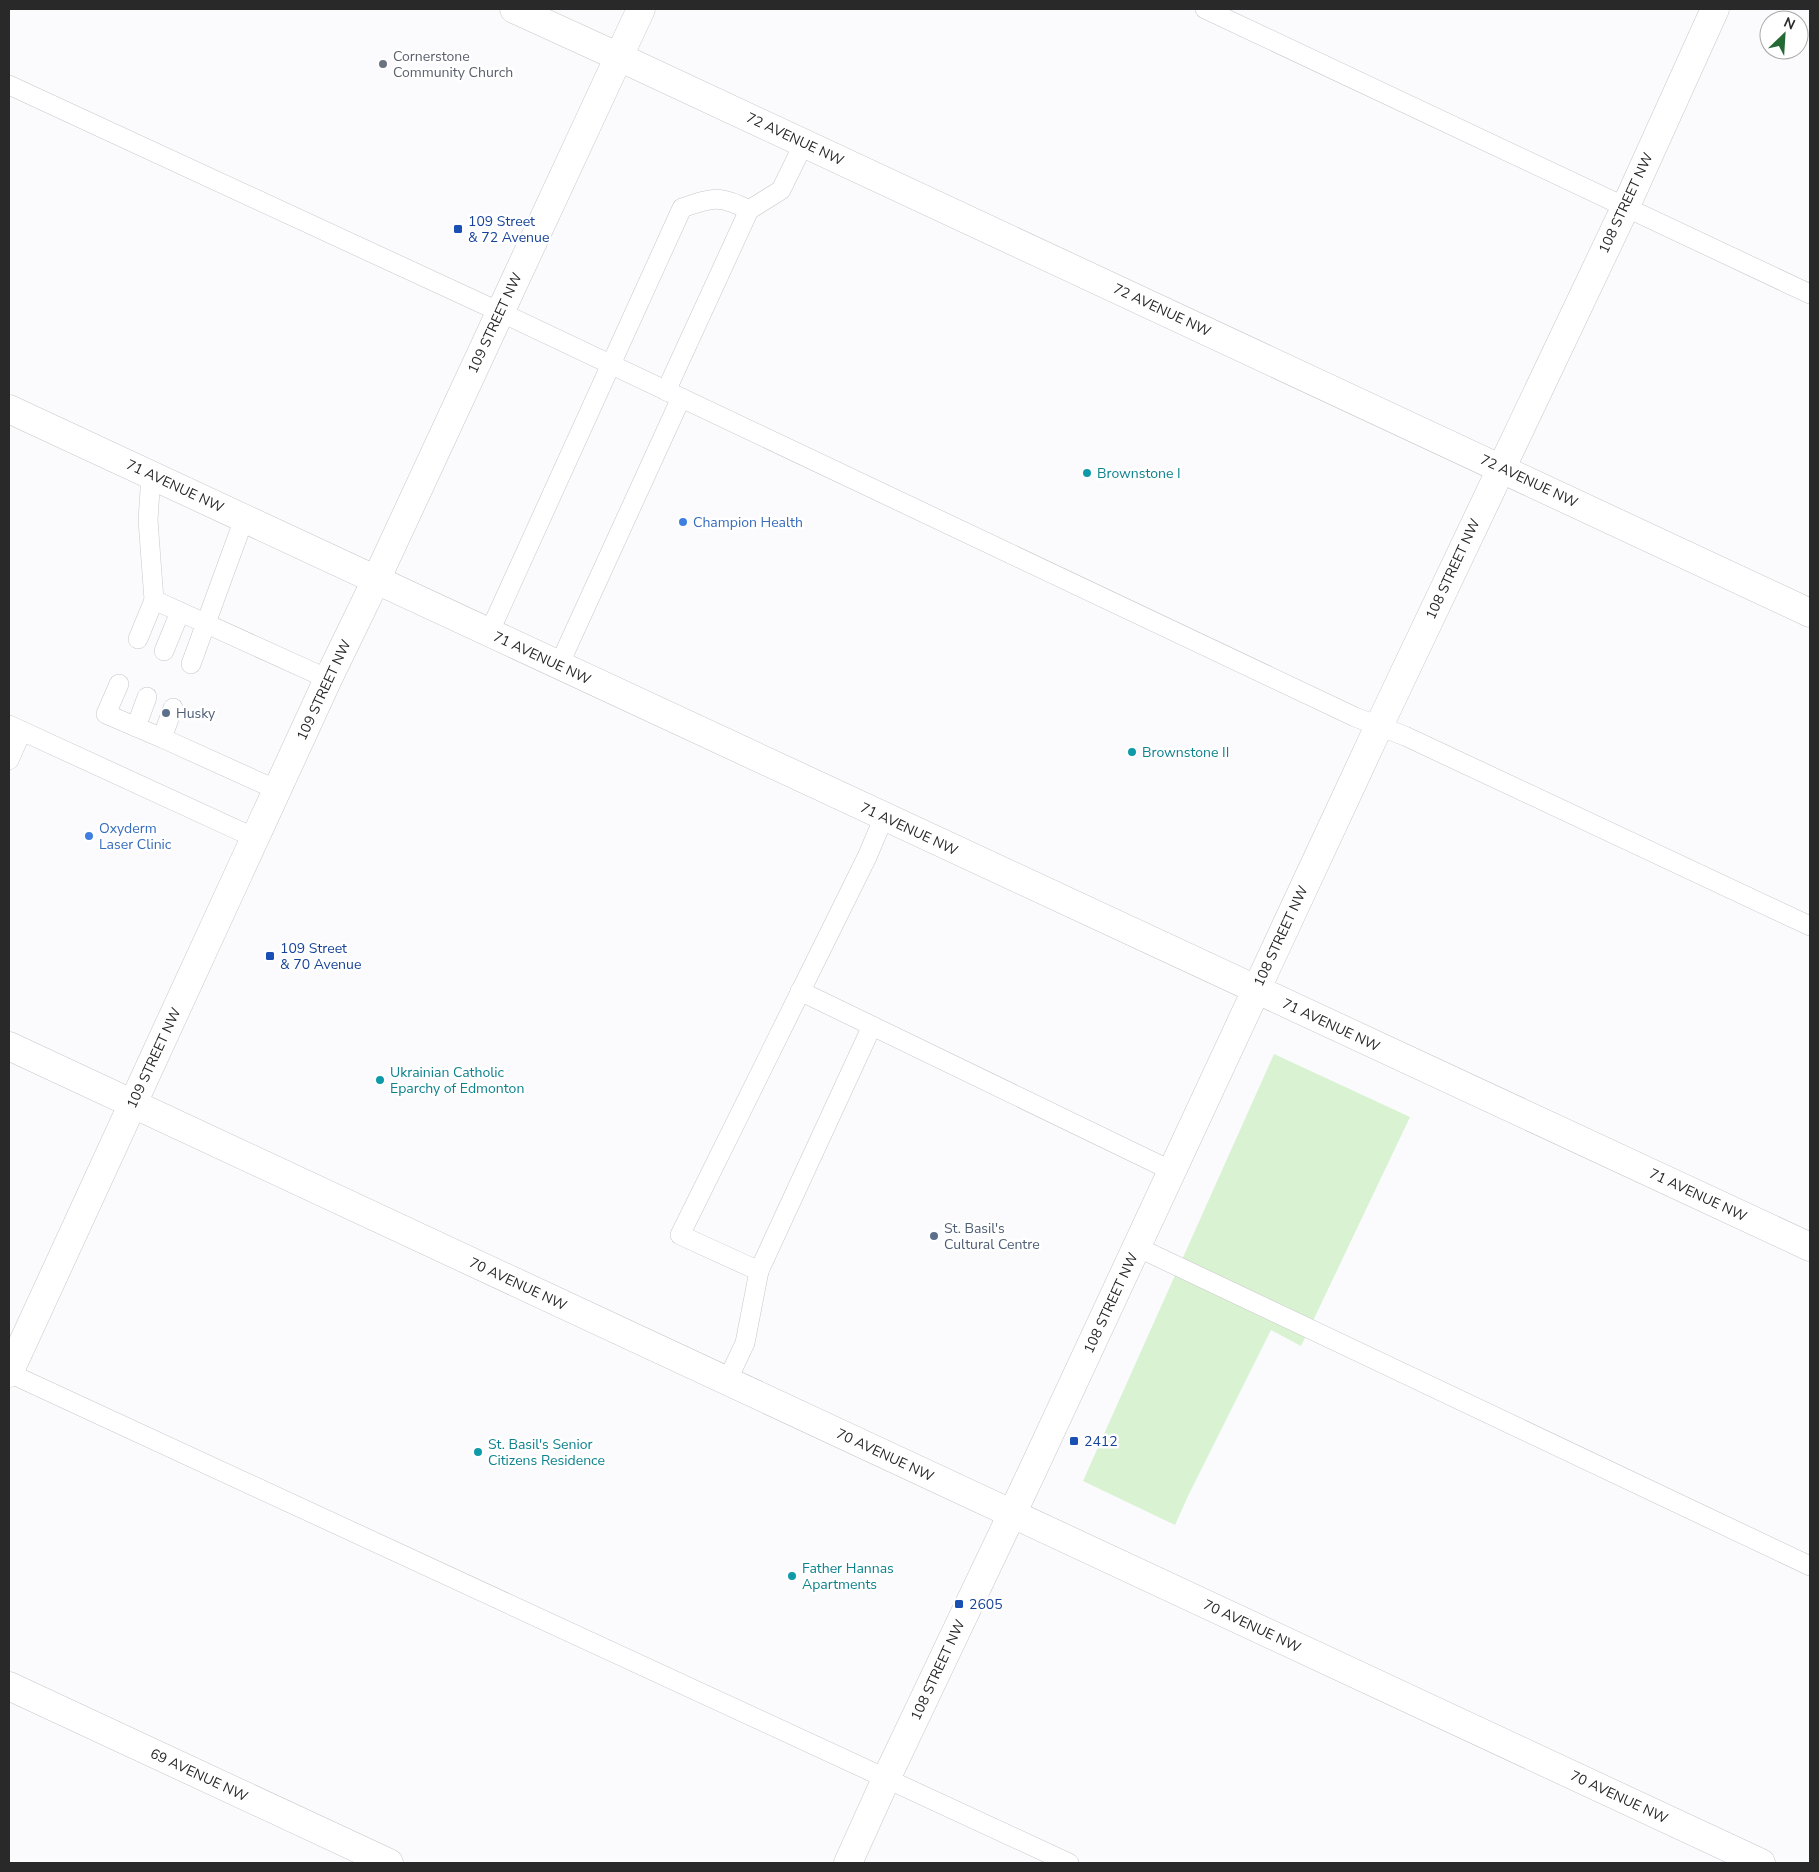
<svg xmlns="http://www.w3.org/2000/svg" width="1819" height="1872" font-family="'Nunito Sans',sans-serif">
  <rect width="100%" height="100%" fill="#fbfbfe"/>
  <polygon fill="#d8f2d2" points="1274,1054 1410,1117 1301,1346 1271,1330 1188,1496 1175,1525 1083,1481"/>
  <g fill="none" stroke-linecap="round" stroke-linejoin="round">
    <g stroke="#c8c7ca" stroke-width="20">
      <g id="service">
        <polyline points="1205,9 1810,294"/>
        <polyline points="9,85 500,312 1355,717 1405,736 1810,926"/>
        <polyline points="666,391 749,210 781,190 804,143"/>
        <polyline points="151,475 148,520 154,600 328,679"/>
        <path d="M 489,633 L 682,208 C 713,197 720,195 749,210"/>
        <polyline points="138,639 154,600"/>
        <polyline points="164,651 180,612"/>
        <polyline points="191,664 244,519"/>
        <polyline points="559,665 681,398"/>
        <polyline points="119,684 106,714 162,738"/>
        <polyline points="173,708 162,738 277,790"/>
        <polyline points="9,725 255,838"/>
        <polyline points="136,727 147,697"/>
        <polyline points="9,760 22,731"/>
        <polyline points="800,991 1172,1171"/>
        <polyline points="1137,1247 1810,1566"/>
        <polyline points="759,1271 872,1026"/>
        <polyline points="9,1373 1069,1863"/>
        <polyline points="727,1381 745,1343 759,1271 680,1235 867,857 884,817"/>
      </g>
    </g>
    <g stroke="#c8c7ca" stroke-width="29">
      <g id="minor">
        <polyline points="619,57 1810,613"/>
        <polyline points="9,409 1810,1247"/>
        <polyline points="9,1046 1761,1863"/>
        <polyline points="9,1686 389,1863"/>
        <polyline points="848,1863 886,1779 1030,1476 1379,726 1625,208 1715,9"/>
      </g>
    </g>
    <g stroke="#c8c7ca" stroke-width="29">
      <polyline id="tertiary" points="514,9 619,57"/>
    </g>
    <g stroke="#c8c7ca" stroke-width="29">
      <polyline id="secondary" points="9,1373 328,679 376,580 641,9"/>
    </g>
    <use href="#service" stroke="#fff" stroke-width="19"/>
    <use href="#minor" stroke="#fff" stroke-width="28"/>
    <use href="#tertiary" stroke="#fff" stroke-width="28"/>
    <use href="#secondary" stroke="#fff" stroke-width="28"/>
  </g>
  <circle fill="#6b7280" stroke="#fff" stroke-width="2" cx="383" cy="64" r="5"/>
  <g fill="#1a4fb4" stroke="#fff" stroke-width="2">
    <rect x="453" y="224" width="10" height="10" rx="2.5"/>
    <rect x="265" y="951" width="10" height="10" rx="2.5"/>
    <rect x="1069" y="1436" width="10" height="10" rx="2.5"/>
    <rect x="954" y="1599" width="10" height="10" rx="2.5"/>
  </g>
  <g fill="#0f9aa8" stroke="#fff" stroke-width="2">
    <circle cx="1087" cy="473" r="5"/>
    <circle cx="1132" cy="752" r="5"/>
    <circle cx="380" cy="1080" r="5"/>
    <circle cx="478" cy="1452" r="5"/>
    <circle cx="792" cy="1576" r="5"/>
  </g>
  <g fill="#3f7fe0" stroke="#fff" stroke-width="2">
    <circle cx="683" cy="522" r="5"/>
    <circle cx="89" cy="836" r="5"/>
  </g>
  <g fill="#5c6f8a" stroke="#fff" stroke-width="2">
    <circle cx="166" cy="713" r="5"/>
    <circle cx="934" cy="1236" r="5"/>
  </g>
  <g text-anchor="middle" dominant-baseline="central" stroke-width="5" stroke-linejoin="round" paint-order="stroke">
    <g font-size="14" fill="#5b616d" stroke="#fff" text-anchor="start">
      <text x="393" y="56">Cornerstone<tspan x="393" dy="16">Community Church</tspan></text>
    </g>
    <g font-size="14" fill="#29292a" stroke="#fff">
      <text transform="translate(795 139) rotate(25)">72 AVENUE NW</text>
      <text transform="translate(1626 203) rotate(-65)">108 STREET NW</text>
      <text transform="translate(1162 310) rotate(25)">72 AVENUE NW</text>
      <text transform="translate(495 323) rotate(-65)">109 STREET NW</text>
      <text transform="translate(1529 481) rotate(25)">72 AVENUE NW</text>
      <text transform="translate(175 486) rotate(25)">71 AVENUE NW</text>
      <text transform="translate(1453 569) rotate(-65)">108 STREET NW</text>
      <text transform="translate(542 658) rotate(25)">71 AVENUE NW</text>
      <text transform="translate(324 690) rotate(-65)">109 STREET NW</text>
      <text transform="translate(909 829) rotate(25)">71 AVENUE NW</text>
      <text transform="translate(1281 936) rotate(-65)">108 STREET NW</text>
      <text transform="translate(1331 1025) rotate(25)">71 AVENUE NW</text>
      <text transform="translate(154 1058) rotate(-65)">109 STREET NW</text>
      <text transform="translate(1698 1195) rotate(25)">71 AVENUE NW</text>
      <text transform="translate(518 1284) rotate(25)">70 AVENUE NW</text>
      <text transform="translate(1111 1303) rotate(-65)">108 STREET NW</text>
      <text transform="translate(885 1455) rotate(25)">70 AVENUE NW</text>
      <text transform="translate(1252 1626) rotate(25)">70 AVENUE NW</text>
      <text transform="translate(938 1670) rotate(-65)">108 STREET NW</text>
      <text transform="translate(199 1775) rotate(25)">69 AVENUE NW</text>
      <text transform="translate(1619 1797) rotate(25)">70 AVENUE NW</text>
    </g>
    <g font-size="14" fill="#164399" stroke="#fff" text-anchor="start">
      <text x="468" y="221">109 Street<tspan x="468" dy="16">&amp; 72 Avenue</tspan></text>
      <text x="280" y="948">109 Street<tspan x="280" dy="16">&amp; 70 Avenue</tspan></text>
      <text x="1084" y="1441">2412</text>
      <text x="969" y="1604">2605</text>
    </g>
    <g font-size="14" fill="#0d838f" stroke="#fff" text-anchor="start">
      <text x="1097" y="473">Brownstone I</text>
      <text x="1142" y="752">Brownstone II</text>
      <text x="390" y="1072">Ukrainian Catholic<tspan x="390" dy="16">Eparchy of Edmonton</tspan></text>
      <text x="488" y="1444">St. Basil's Senior<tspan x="488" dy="16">Citizens Residence</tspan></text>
      <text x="802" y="1568">Father Hannas<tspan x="802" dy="16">Apartments</tspan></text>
    </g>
    <g font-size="14" fill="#366cbe" stroke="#fff" text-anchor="start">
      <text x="693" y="522">Champion Health</text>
      <text x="99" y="828">Oxyderm<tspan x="99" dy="16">Laser Clinic</tspan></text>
    </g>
    <g font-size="14" fill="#4e5e75" stroke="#fff" text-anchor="start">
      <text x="176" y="713">Husky</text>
      <text x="944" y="1228">St. Basil's<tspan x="944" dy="16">Cultural Centre</tspan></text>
    </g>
  </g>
  <rect width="1819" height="1872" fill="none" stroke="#29292a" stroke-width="20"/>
  <g transform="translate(1784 35) rotate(25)"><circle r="24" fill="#ffffff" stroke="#a9a9aa"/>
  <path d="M0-4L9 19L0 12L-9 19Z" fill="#256934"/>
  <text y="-8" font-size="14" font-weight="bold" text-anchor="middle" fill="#29292a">N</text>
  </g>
</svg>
